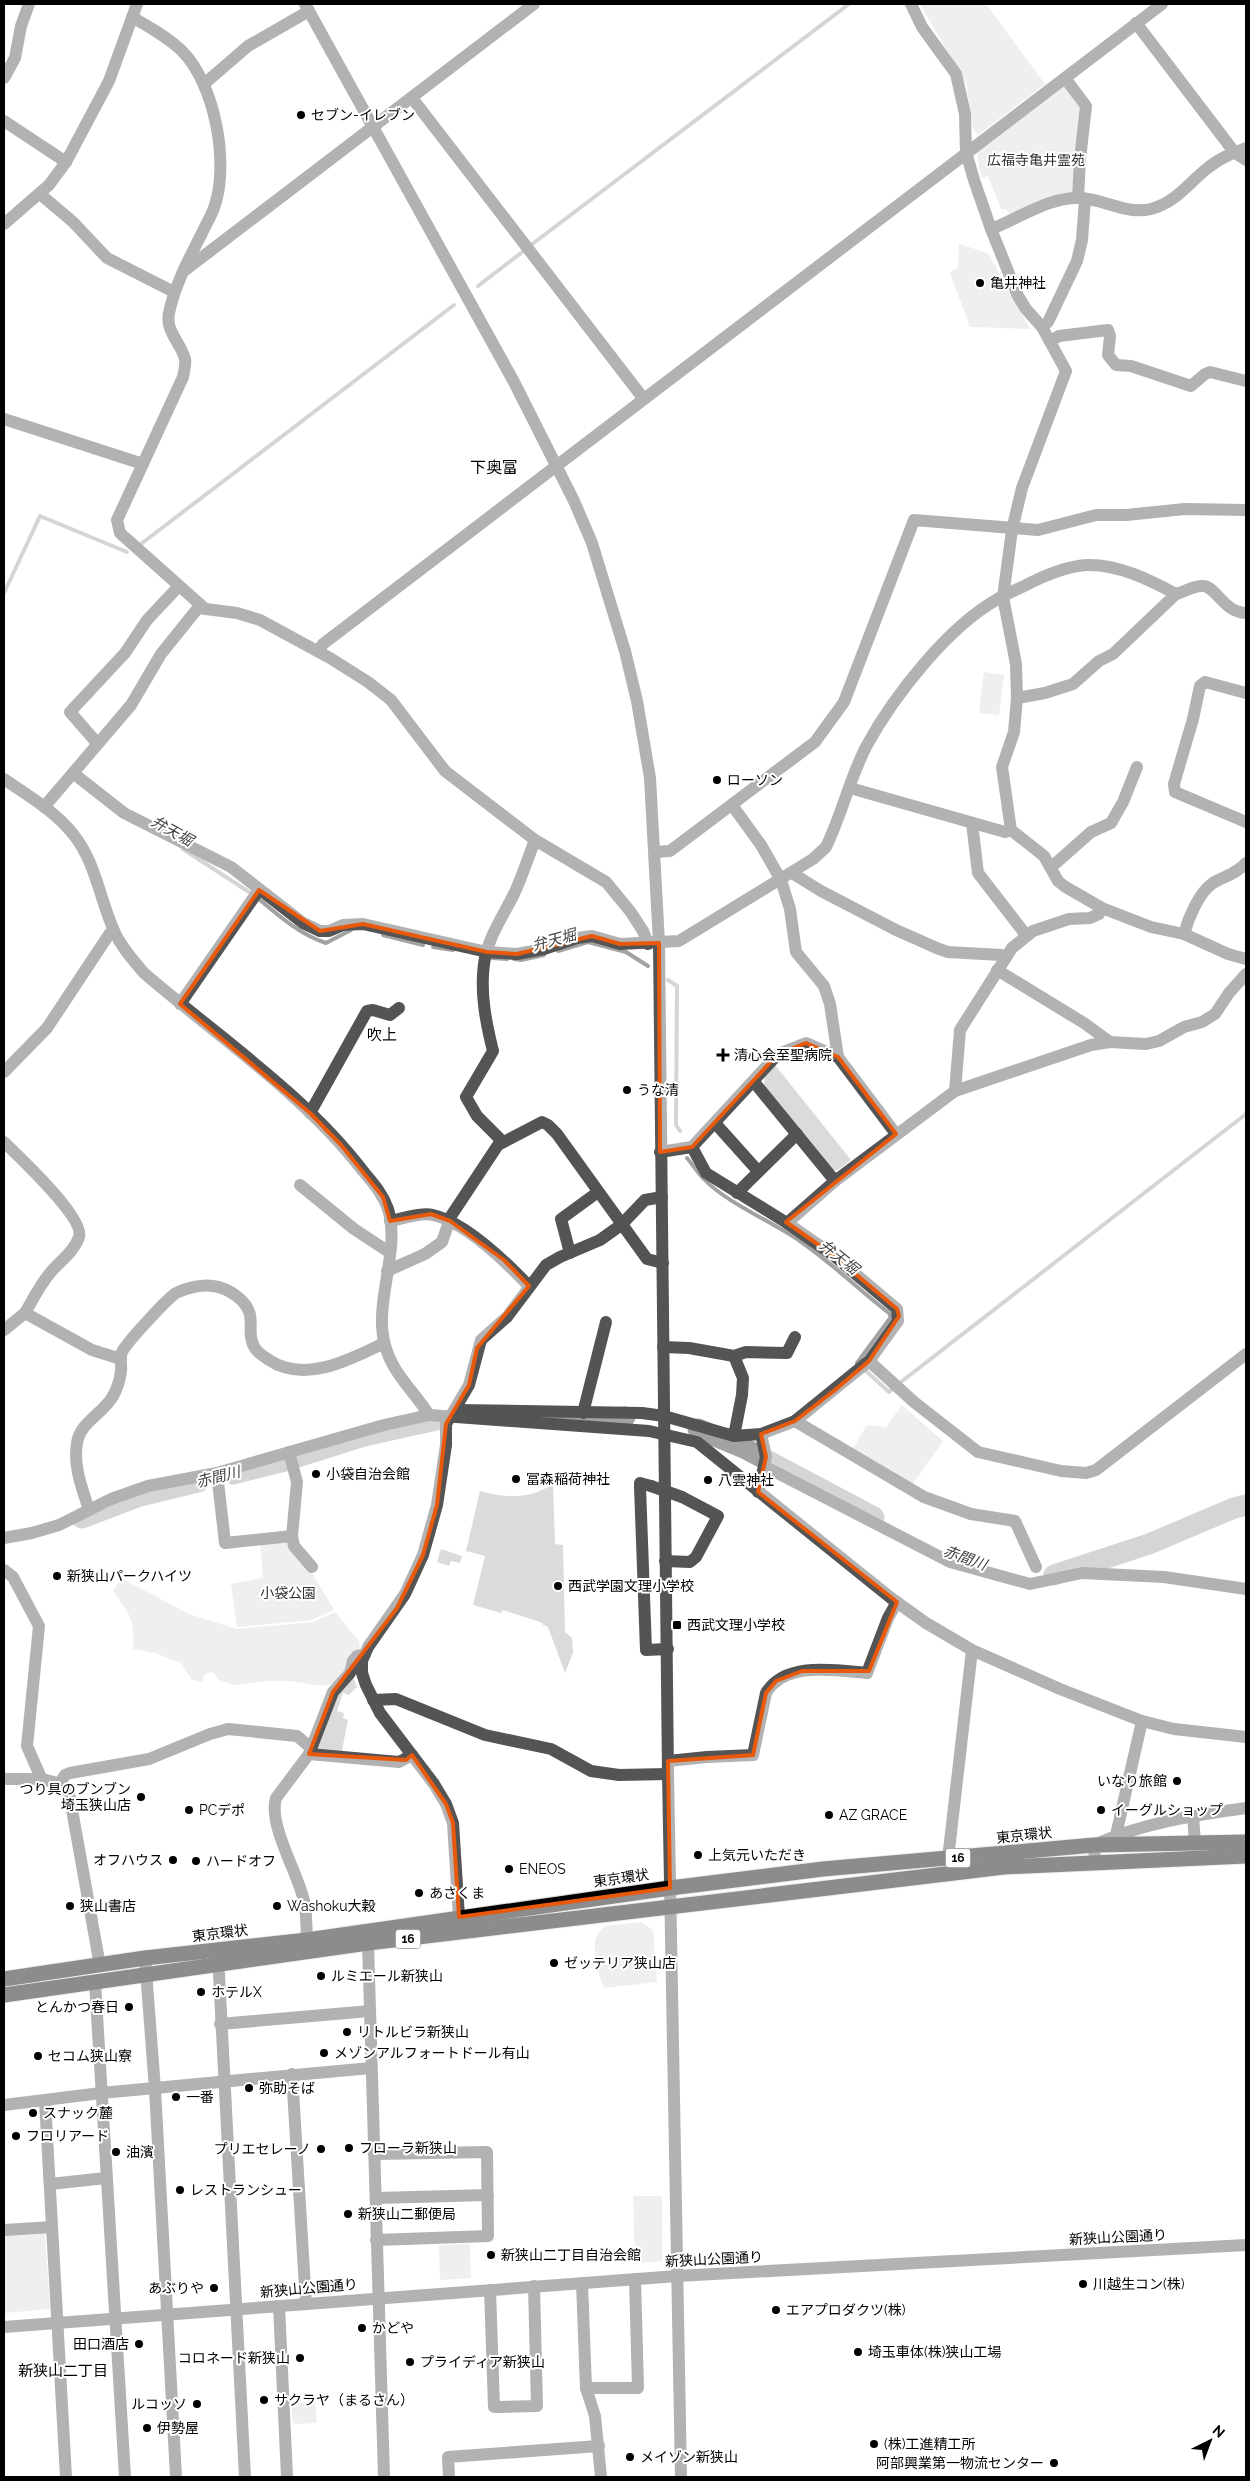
<svg xmlns="http://www.w3.org/2000/svg" width="1250" height="2481" font-family="Raleway,'Noto Sans JP',sans-serif">
  <rect width="100%" height="100%" fill="#fff"/>
  <g fill="#dbdbdb">
    <polygon points="920,4 986,4 1045,84 978,135 973,129 966,84"/>
    <polygon points="1065,85 1084,104 1076,195 1008,215 1009,211 1001,209 988,176 981,178 977,153"/>
    <polygon points="959,244 988,253 1030,329 970,327 950,273 958,267"/>
    <polygon points="984,672 1004,675 999,715 979,713"/>
    <polygon points="775,1065 851,1160 838,1170 832,1170 764,1085 765,1075"/>
    <polygon points="902,1405 943,1441 911,1487 851,1452 867,1425 886,1427"/>
    <path d="M 553,1484 L 555,1544 L 563,1545 L 565,1632 L 572,1638 L 573,1653 L 565,1673 L 548,1627 L 543,1625 L 543,1623 L 503,1610 L 501,1613 L 473,1605 L 485,1556 L 466,1551 L 480,1491 C 507,1498 528,1500 553,1484 Z"/>
    <polygon points="287,1542 310,1569 334,1610 311,1620 237,1627 231,1584 263,1578 260,1543"/>
    <polygon points="441,1549 462,1556 460,1563 451,1561 449,1566 437,1562"/>
    <path d="M 121,1578 L 189,1614 L 237,1629 L 313,1622 L 335,1612 L 359,1641 L 360,1647 L 338,1683 L 323,1686 L 290,1681 L 266,1681 L 234,1685 L 219,1680 L 213,1672 L 205,1674 L 202,1682 L 192,1680 L 181,1663 L 155,1653 L 133,1649 C 135,1618 130,1615 113,1591 Z"/>
    <polygon points="352,1674 357,1687 349,1695 343,1693 337,1711 344,1713 343,1718 348,1720 341,1755 315,1752 329,1705"/>
    <path d="M 641,1922 L 653,1930 L 657,1982 L 605,1988 C 599,1983 594,1949 595,1940 C 596,1935 601,1930 604,1926 Z"/>
    <polygon points="633,2196 662,2196 662,2261 635,2263"/>
    <polygon points="42,2232 45,2235 50,2309 4,2313 4,2235"/>
    <polygon points="470,2244 471,2278 440,2280 439,2245"/>
    <polygon points="315,2402 317,2423 293,2424 291,2403"/>
  </g>
  <g fill="none" stroke-linecap="round" stroke-linejoin="round">
    <g stroke="#a2a2a2" stroke-width="4">
      <polyline points="531,245 849,4"/>
      <polyline points="478,286 525,250"/>
      <polyline points="141,544 454,305"/>
      <polyline points="4,593 40,516 127,552"/>
      <polyline points="183,849 249,892"/>
      <path d="M 260,900 C 280,917 301,935 326,943 L 351,930"/>
      <polyline points="383,935 423,945"/>
      <polyline points="433,947 453,950"/>
      <polyline points="558,951 588,942 626,952 648,966"/>
      <polyline points="492,958 507,959"/>
      <polyline points="514,959 521,960 544,955"/>
      <polyline points="668,980 677,986 676,1125 680,1131"/>
      <path d="M 687,1158 C 693,1165 698,1173 704,1179 C 725,1202 773,1222 800,1241 C 832,1263 859,1290 889,1313 L 891,1317 L 857,1363 L 889,1392 L 892,1389"/>
      <polyline points="901,1382 1246,1114"/>
    </g>
    <g stroke="#a2a2a2" stroke-width="21">
      <polyline points="548,1417 593,1419 625,1417"/>
      <polyline points="698,1429 744,1448 874,1517"/>
      <polyline points="233,1474 285,1461 364,1436 436,1420"/>
      <polyline points="82,1518 140,1496 198,1482"/>
      <polyline points="1054,1575 1149,1544 1234,1508 1246,1505"/>
    </g>
    <g stroke="#dbdbdb" stroke-width="17">
      <g id="highway">
        <polyline points="4,1979 145,1958 307,1940 670,1888 823,1869 1094,1845 1246,1842"/>
        <polyline points="4,1995 368,1943 1004,1867 1246,1856"/>
      </g>
    </g>
    <g stroke="#545454" stroke-width="12">
      <polyline points="305,4 514,382 574,501 592,543 625,651 637,701 650,778 659,943 668,1774 681,2477"/>
      <polyline points="911,4 922,27 956,74 965,114 966,152 974,180 991,229 1018,296 1026,309 1042,327 1066,371 1022,488 1012,530 1003,597 1016,664 1017,698 1014,732 1002,767 1011,830 1044,856 1058,881 1064,886 1102,908 1151,927 1184,934 1228,954 1246,959"/>
      <path d="M 132,17 C 149,27 168,37 182,51 C 215,84 229,162 215,205 C 212,215 206,224 202,233 C 189,259 175,284 169,313 C 165,331 181,343 185,359 C 186,364 184,372 183,377 L 117,520 L 120,533 L 203,607"/>
      <polyline points="1136,23 1235,153 1246,160"/>
      <polyline points="4,78 15,58 21,26 29,4"/>
      <polyline points="1065,78 1086,106 1080,159 1078,198"/>
      <polyline points="204,84 248,46 309,11"/>
      <polyline points="412,98 643,398"/>
      <polyline points="4,121 66,162"/>
      <polyline points="40,194 73,222 107,258 174,292"/>
      <polyline points="4,224 49,185 66,162 109,81 137,4"/>
      <path d="M 991,229 C 1020,218 1048,197 1080,198 C 1104,199 1127,215 1151,209 C 1177,202 1189,182 1209,167 C 1220,158 1233,153 1246,148"/>
      <polyline points="184,271 534,4"/>
      <polyline points="1042,327 1048,322 1077,261 1082,240 1085,199"/>
      <polyline points="1050,341 1059,336 1108,330 1110,336 1108,355 1116,365 1131,366 1191,386 1205,374 1210,372 1246,381"/>
      <polyline points="4,419 143,464"/>
      <polyline points="318,651 323,644 1162,4"/>
      <polyline points="1246,693 1205,682 1200,686 1193,719 1174,784 1175,792 1246,822"/>
      <polyline points="1017,698 1045,693 1073,684 1099,661 1113,654 1176,594"/>
      <polyline points="97,743 70,712 125,653 147,620 179,586"/>
      <path d="M 73,773 L 124,813 L 231,867 L 303,923 L 320,931 L 329,931 L 343,925 L 363,924 L 487,952 L 517,954 L 544,949 L 577,938 L 592,936 L 620,944 L 679,941 L 813,859 L 826,847 C 842,814 850,777 867,745 C 894,696 947,628 996,600 C 1007,593 1019,589 1030,583 C 1048,574 1067,566 1087,565 C 1118,564 1150,580 1176,594 C 1184,592 1195,585 1203,586 C 1216,586 1223,612 1246,613"/>
      <path d="M 4,779 C 27,795 55,811 73,834 C 96,862 100,901 115,933 C 122,948 133,960 144,973 C 217,1036 304,1094 363,1171 C 373,1183 383,1194 388,1209 C 401,1251 373,1303 385,1345 C 392,1373 414,1391 429,1415"/>
      <polyline points="850,788 1005,832 1011,830"/>
      <polyline points="732,805 761,845 781,880 790,909 796,952 824,986 830,1004 838,1057"/>
      <polyline points="44,807 131,705 161,654 198,608 237,613 260,620 330,658 368,682 391,700 445,771 535,840 606,882 630,911 643,931 648,944"/>
      <polyline points="972,823 978,873 1026,935"/>
      <polyline points="655,852 670,851 815,742 844,702 914,520 1038,530 1096,515 1126,515 1185,509 1246,510"/>
      <polyline points="1050,866 1056,863 1091,832 1111,823 1123,802 1137,767"/>
      <polyline points="792,873 821,891 896,930 939,949 948,952 1001,955 1004,958"/>
      <path d="M 1184,934 C 1188,919 1199,892 1213,883 C 1225,876 1236,874 1246,863"/>
      <polyline points="997,970 1084,1023 1110,1042"/>
      <polyline points="180,1004 259,890"/>
      <polyline points="4,1072 47,1028 110,933 114,932"/>
      <polyline points="754,1082 835,1181"/>
      <polyline points="955,1091 960,1030 1012,948 1033,931 1069,919 1090,918 1099,914 1102,908"/>
      <polyline points="310,1113 367,1011 373,1010 390,1015 399,1008"/>
      <polyline points="715,1123 758,1171"/>
      <path d="M 502,1141 L 477,1116 L 466,1097 L 493,1051 C 486,1023 480,993 484,964 C 487,939 503,916 514,894 C 522,877 528,858 535,840"/>
      <path d="M 4,1142 C 19,1157 85,1218 79,1237 C 74,1252 59,1262 50,1273 C 40,1285 33,1299 25,1313"/>
      <polyline points="692,1147 706,1173 787,1223 833,1255 897,1309 898,1321 869,1361 914,1402 978,1452 1061,1471 1086,1473 1096,1470 1246,1354"/>
      <polyline points="660,1152 692,1147 778,1054 806,1043 838,1057 896,1134"/>
      <polyline points="300,1185 354,1229 389,1252"/>
      <polyline points="737,1193 797,1134"/>
      <path d="M 390,1221 C 402,1219 421,1212 433,1215 C 465,1222 507,1263 529,1286"/>
      <polyline points="787,1223 835,1181 955,1091 1091,1045 1110,1042 1146,1044 1159,1041 1184,1027 1202,1022 1215,1014 1229,993 1246,974"/>
      <polyline points="570,1253 561,1219 598,1192"/>
      <polyline points="387,1271 425,1254 442,1242 451,1216 498,1145 542,1122 548,1125 557,1134 647,1259 663,1263"/>
      <polyline points="4,1330 25,1313 92,1350 121,1359"/>
      <polyline points="663,1347 689,1348 734,1356 746,1352 787,1353 795,1337"/>
      <polyline points="456,1410 642,1413 664,1416 734,1436 761,1434 795,1421 924,1497 971,1514 1015,1521 1036,1567"/>
      <polyline points="583,1413 606,1322"/>
      <polyline points="795,1421 869,1361"/>
      <polyline points="734,1436 742,1395 743,1378 734,1356"/>
      <polyline points="289,1452 297,1482 292,1536 294,1546 312,1567"/>
      <polyline points="764,1466 950,1562 1030,1584 1082,1573 1164,1577 1246,1589"/>
      <polyline points="217,1473 225,1543 292,1536"/>
      <polyline points="651,1486 640,1483 640,1487 646,1650 668,1649"/>
      <polyline points="758,1492 766,1457 761,1434"/>
      <path d="M 89,1510 C 82,1488 73,1466 77,1443 C 80,1422 103,1414 113,1396 C 117,1389 120,1379 121,1371 C 122,1365 119,1358 122,1352 C 127,1342 167,1299 176,1293 C 186,1288 202,1284 213,1286 C 228,1288 247,1300 250,1315 C 252,1323 249,1333 252,1341 C 254,1351 262,1355 269,1360 C 305,1384 351,1359 384,1343"/>
      <polyline points="4,1538 32,1533 59,1525 111,1499 148,1486 217,1473 384,1425 429,1415 649,1431 697,1442 891,1598 926,1623 972,1650 1060,1689 1142,1721 1174,1729 1246,1737"/>
      <polyline points="665,1561 690,1562 696,1557 718,1516 682,1497"/>
      <polyline points="4,1570 13,1577 39,1626 27,1746 42,1780"/>
      <polyline points="373,1700 396,1699 485,1735 551,1749 591,1771 619,1775 668,1774"/>
      <polyline points="309,1754 399,1762 412,1755"/>
      <path d="M 668,1761 L 707,1757 L 753,1755 L 766,1693 C 785,1661 835,1670 867,1673 L 888,1618 L 897,1602"/>
      <path d="M 4,1779 C 26,1780 54,1774 69,1793 L 100,1966"/>
      <polyline points="60,1783 65,1775 70,1773 149,1759 210,1734 228,1729 297,1736 311,1748"/>
      <polyline points="1193,1816 1195,1843"/>
      <polyline points="1116,1835 1142,1721"/>
      <polyline points="948,1859 972,1650"/>
      <path d="M 1095,1862 L 1094,1845 C 1142,1823 1195,1815 1246,1808"/>
      <polyline points="459,1917 453,1823 446,1804 434,1784 380,1713 366,1685 362,1673 362,1661 368,1647 405,1594 423,1555 437,1505 446,1445 446,1424 469,1385 481,1340 507,1317 546,1265 560,1257 600,1240 621,1225 645,1200 662,1197"/>
      <path d="M 307,1940 C 306,1927 307,1913 304,1901 C 298,1873 268,1825 276,1798 L 309,1754 L 333,1692 L 350,1673 L 353,1661 L 357,1656 L 365,1654"/>
      <polyline points="368,1943 384,2477"/>
      <polyline points="145,1958 155,2089 176,2477"/>
      <polyline points="219,1974 245,2477"/>
      <polyline points="95,1982 125,2477"/>
      <polyline points="220,2024 370,2011"/>
      <polyline points="292,2074 306,2304"/>
      <polyline points="45,2101 66,2477"/>
      <polyline points="4,2105 101,2093 371,2068"/>
      <polyline points="374,2154 487,2152 488,2236 376,2240"/>
      <polyline points="50,2184 106,2178"/>
      <polyline points="376,2198 488,2195"/>
      <polyline points="4,2230 52,2227"/>
      <polyline points="582,2283 586,2388 595,2416 601,2477"/>
      <polyline points="490,2290 494,2407 537,2406 534,2286"/>
      <polyline points="279,2306 287,2477"/>
      <polyline points="4,2327 677,2276 1246,2245"/>
      <polyline points="586,2388 638,2388 635,2279"/>
      <polyline points="449,2477 448,2457 599,2446"/>
    </g>
    <use href="#highway" stroke="#000" stroke-width="15"/>
    <polyline stroke="#545454" stroke-width="12" points="651,1486 682,1497"/>
  </g>
  <path d="M0 0H1250V2481H0ZM 259,890 L 320,931 L 363,924 L 487,952 L 517,954 L 592,936 L 620,944 L 659,943 L 660,1152 L 692,1147 L 778,1054 L 806,1043 L 838,1057 L 896,1134 L 786,1222 L 833,1255 L 897,1309 L 899,1316 L 869,1361 L 835,1390 L 795,1421 L 761,1434 L 766,1457 L 758,1492 L 897,1602 L 869,1671 L 802,1671 L 776,1681 L 766,1693 L 753,1755 L 668,1761 L 670,1888 L 459,1917 L 453,1823 L 446,1804 L 412,1755 L 406,1760 L 309,1754 L 333,1692 L 397,1608 L 423,1555 L 437,1505 L 446,1424 L 469,1385 L 477,1348 L 529,1286 L 504,1260 L 450,1221 L 431,1214 L 390,1221 L 383,1197 L 341,1145 L 310,1113 L 180,1004 Z" fill="#fff" fill-opacity=".55" fill-rule="evenodd"/>
  <path fill="none" stroke="#e8590c" stroke-width="4" stroke-linejoin="round" d="M 259,890 L 320,931 L 363,924 L 487,952 L 517,954 L 592,936 L 620,944 L 659,943 L 660,1152 L 692,1147 L 778,1054 L 806,1043 L 838,1057 L 896,1134 L 786,1222 L 833,1255 L 897,1309 L 899,1316 L 869,1361 L 835,1390 L 795,1421 L 761,1434 L 766,1457 L 758,1492 L 897,1602 L 869,1671 L 802,1671 L 776,1681 L 766,1693 L 753,1755 L 668,1761 L 670,1888 L 459,1917 L 453,1823 L 446,1804 L 412,1755 L 406,1760 L 309,1754 L 333,1692 L 397,1608 L 423,1555 L 437,1505 L 446,1424 L 469,1385 L 477,1348 L 529,1286 L 504,1260 L 450,1221 L 431,1214 L 390,1221 L 383,1197 L 341,1145 L 310,1113 L 180,1004 Z"/>
  <g fill="#000" stroke="#fff" stroke-width="2">
    <circle cx="301" cy="115" r="5"/>
    <circle cx="980" cy="283" r="5"/>
    <circle cx="717" cy="780" r="5"/>
    <path d="M720.5 1047.5h5v5h5v5h-5v5h-5v-5h-5v-5h5z"/>
    <circle cx="627" cy="1090" r="5"/>
    <circle cx="316" cy="1474" r="5"/>
    <circle cx="516" cy="1479" r="5"/>
    <circle cx="708" cy="1480" r="5"/>
    <circle cx="57" cy="1576" r="5"/>
    <circle cx="558" cy="1586" r="5"/>
    <rect x="672" y="1620" width="10" height="10" rx="2.5"/>
    <circle cx="1177" cy="1781" r="5"/>
    <circle cx="141" cy="1797" r="5"/>
    <circle cx="189" cy="1810" r="5"/>
    <circle cx="1101" cy="1810" r="5"/>
    <circle cx="829" cy="1815" r="5"/>
    <circle cx="698" cy="1855" r="5"/>
    <circle cx="173" cy="1860" r="5"/>
    <circle cx="196" cy="1861" r="5"/>
    <circle cx="509" cy="1869" r="5"/>
    <circle cx="419" cy="1893" r="5"/>
    <circle cx="70" cy="1906" r="5"/>
    <circle cx="277" cy="1906" r="5"/>
    <circle cx="554" cy="1963" r="5"/>
    <circle cx="321" cy="1976" r="5"/>
    <circle cx="201" cy="1992" r="5"/>
    <circle cx="129" cy="2007" r="5"/>
    <circle cx="347" cy="2032" r="5"/>
    <circle cx="324" cy="2053" r="5"/>
    <circle cx="38" cy="2056" r="5"/>
    <circle cx="249" cy="2088" r="5"/>
    <circle cx="176" cy="2097" r="5"/>
    <circle cx="33" cy="2113" r="5"/>
    <circle cx="16" cy="2136" r="5"/>
    <circle cx="349" cy="2148" r="5"/>
    <circle cx="321" cy="2149" r="5"/>
    <circle cx="116" cy="2152" r="5"/>
    <circle cx="180" cy="2190" r="5"/>
    <circle cx="348" cy="2214" r="5"/>
    <circle cx="491" cy="2255" r="5"/>
    <circle cx="1083" cy="2284" r="5"/>
    <circle cx="214" cy="2288" r="5"/>
    <circle cx="776" cy="2310" r="5"/>
    <circle cx="362" cy="2328" r="5"/>
    <circle cx="139" cy="2344" r="5"/>
    <circle cx="858" cy="2352" r="5"/>
    <circle cx="300" cy="2358" r="5"/>
    <circle cx="410" cy="2362" r="5"/>
    <circle cx="264" cy="2400" r="5"/>
    <circle cx="197" cy="2404" r="5"/>
    <circle cx="147" cy="2428" r="5"/>
    <circle cx="874" cy="2444" r="5"/>
    <circle cx="630" cy="2457" r="5"/>
    <circle cx="1054" cy="2463" r="5"/>
  </g>
  <g text-anchor="middle" dominant-baseline="central" stroke-width="4" stroke-linejoin="round" paint-order="stroke">
    <g fill="#fff" stroke="#4c4c4c" stroke-width="1">
      <rect x="945.5" y="1848.5" width="25" height="19" rx="4"/>
      <rect x="395.5" y="1929.5" width="25" height="19" rx="4"/>
    </g>
    <g font-size="12" font-weight="bold" fill="#000">
      <text x="958" y="1858">16</text>
      <text x="408" y="1939">16</text>
    </g>
    <g font-size="14" fill="#000" stroke="#fff" text-anchor="start">
      <text x="311" y="115">セブン-イレブン</text>
      <text x="990" y="283">亀井神社</text>
      <text x="727" y="780">ローソン</text>
      <text x="734" y="1055">清心会至聖病院</text>
      <text x="637" y="1090">うな清</text>
      <text x="326" y="1474">小袋自治会館</text>
      <text x="526" y="1479">冨森稲荷神社</text>
      <text x="718" y="1480">八雲神社</text>
      <text x="67" y="1576">新狭山パークハイツ</text>
      <text x="568" y="1586">西武学園文理小学校</text>
      <text x="687" y="1625">西武文理小学校</text>
      <text x="1167" y="1781" text-anchor="end">いなり旅館</text>
      <text x="131" y="1789" text-anchor="end">つり具のブンブン<tspan x="131" dy="16">埼玉狭山店</tspan></text>
      <text x="199" y="1810">PCデポ</text>
      <text x="1111" y="1810">イーグルショップ</text>
      <text x="839" y="1815">AZ GRACE</text>
      <text x="708" y="1855">上気元いただき</text>
      <text x="163" y="1860" text-anchor="end">オフハウス</text>
      <text x="206" y="1861">ハードオフ</text>
      <text x="519" y="1869">ENEOS</text>
      <text x="429" y="1893">あさくま</text>
      <text x="80" y="1906">狭山書店</text>
      <text x="287" y="1906">Washoku大穀</text>
      <text x="564" y="1963">ゼッテリア狭山店</text>
      <text x="331" y="1976">ルミエール新狭山</text>
      <text x="211" y="1992">ホテルX</text>
      <text x="119" y="2007" text-anchor="end">とんかつ春日</text>
      <text x="357" y="2032">リトルビラ新狭山</text>
      <text x="334" y="2053">メゾンアルフォートドール有山</text>
      <text x="48" y="2056">セコム狭山寮</text>
      <text x="259" y="2088">弥助そば</text>
      <text x="186" y="2097">一番</text>
      <text x="43" y="2113">スナック麓</text>
      <text x="26" y="2136">フロリアード</text>
      <text x="359" y="2148">フローラ新狭山</text>
      <text x="311" y="2149" text-anchor="end">プリエセレーノ</text>
      <text x="126" y="2152">油濱</text>
      <text x="190" y="2190">レストランシュー</text>
      <text x="358" y="2214">新狭山二郵便局</text>
      <text x="501" y="2255">新狭山二丁目自治会館</text>
      <text x="1093" y="2284">川越生コン(株)</text>
      <text x="204" y="2288" text-anchor="end">あぶりや</text>
      <text x="786" y="2310">エアプロダクツ(株)</text>
      <text x="372" y="2328">かどや</text>
      <text x="129" y="2344" text-anchor="end">田口酒店</text>
      <text x="868" y="2352">埼玉車体(株)狭山工場</text>
      <text x="290" y="2358" text-anchor="end">コロネード新狭山</text>
      <text x="420" y="2362">プライディア新狭山</text>
      <text x="274" y="2400">サクラヤ（まるさん）</text>
      <text x="187" y="2404" text-anchor="end">ルコッソ</text>
      <text x="157" y="2428">伊勢屋</text>
      <text x="884" y="2444">(株)工進精工所</text>
      <text x="640" y="2457">メイゾン新狭山</text>
      <text x="1044" y="2463" text-anchor="end">阿部興業第一物流センター</text>
    </g>
    <g font-size="14" fill="#323232" stroke="#fff">
      <text x="1036" y="160">広福寺亀井霊苑</text>
      <text x="288" y="1593">小袋公園</text>
    </g>
    <g font-size="14" fill="#000" stroke="#fff">
      <text transform="translate(1024 1835) rotate(-6)">東京環状</text>
      <text transform="translate(621 1878) rotate(-8)">東京環状</text>
      <text transform="translate(220 1933) rotate(-7)">東京環状</text>
      <text transform="translate(1118 2237) rotate(-3)">新狭山公園通り</text>
      <text transform="translate(714 2259) rotate(-3)">新狭山公園通り</text>
      <text transform="translate(309 2288) rotate(-5)">新狭山公園通り</text>
    </g>
    <g font-size="15" font-style="italic" fill="#434343" stroke="#fff">
      <text transform="translate(172 831) rotate(29)">弁天堀</text>
      <text transform="translate(554 940) rotate(-15)">弁天堀</text>
      <text transform="translate(839 1257) rotate(39)">弁天堀</text>
      <text transform="translate(218 1477) rotate(-14)">赤間川</text>
      <text transform="translate(965 1558) rotate(20)">赤間川</text>
    </g>
    <g font-size="15" fill="#000" stroke="#fff">
      <text x="382" y="1035">吹上</text>
      <text x="63" y="2371">新狭山二丁目</text>
    </g>
    <g font-size="16" fill="#000" stroke="#fff">
      <text x="494" y="467">下奥富</text>
    </g>
  </g>
  <rect width="1250" height="2481" fill="none" stroke="#000000" stroke-width="10"/>
  <g transform="translate(1210 2441) rotate(42)" stroke="#ffffff" stroke-width="4" paint-order="stroke">
  <path d="M0-4L9 19L0 12L-9 19Z" fill="#000000"/>
  <text y="-8" font-size="14" font-weight="bold" text-anchor="middle" fill="#000000">N</text>
  </g>
</svg>
